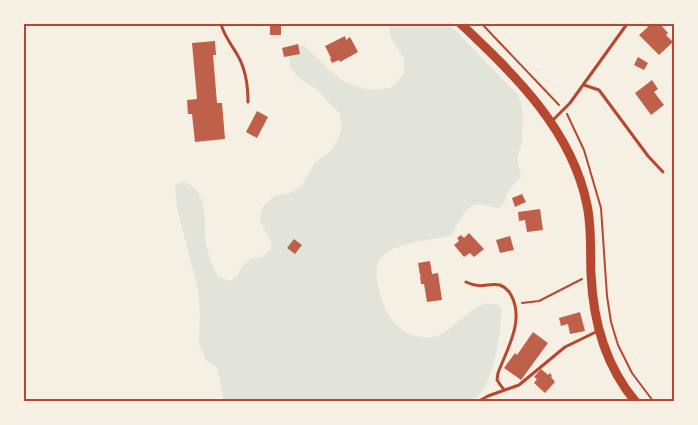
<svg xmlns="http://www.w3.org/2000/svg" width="698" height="425" font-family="'Golos Text',sans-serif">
  <rect width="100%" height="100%" fill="#f6efe4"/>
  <path fill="#e2e4dc" d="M 389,24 L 449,24 L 518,95 L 521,103 L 523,117 L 522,141 L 517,159 L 521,176 L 506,195 L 504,204 L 499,208 C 492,208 486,204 479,204 C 465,204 459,225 451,235 C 432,241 387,242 378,263 C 374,273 379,290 382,300 C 387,315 395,328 410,334 C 418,338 432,339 440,335 C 455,328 484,290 501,308 C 502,330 495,366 485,387 C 482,392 476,397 472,401 L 224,401 L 217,368 L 206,360 L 199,344 L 200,313 L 198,289 L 177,208 L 175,185 C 181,181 186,181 192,186 C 209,200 203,224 206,244 C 208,256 213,266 218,277 L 230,281 L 237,276 L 243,265 L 251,258 L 262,257 L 270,250 L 272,244 L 260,221 L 262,207 L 274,196 L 289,193 L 301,187 L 314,164 L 332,150 L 338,139 L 342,128 L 339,113 L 327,101 L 318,90 L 298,77 L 290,67 L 289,53 L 292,46 L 302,45 C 316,54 325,67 339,78 C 350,88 381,94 394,85 C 398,83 401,77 404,73 L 404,58 L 394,44 L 390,35 Z"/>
  <g fill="#bf614a">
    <rect x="270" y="24" width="11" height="11"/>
    <polygon points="645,24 660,24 668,33 666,35 673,42 659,55 639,35 648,27"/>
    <polygon points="345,36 346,40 350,37 358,52 340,62 339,60 332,63 330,59 331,58 325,46"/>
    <polygon points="215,41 216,55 213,55 217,103 222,103 225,139 195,142 192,114 188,114 187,100 197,99 192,43"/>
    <polygon points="298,44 300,54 284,57 282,48"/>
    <polygon points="638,57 648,63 644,70 634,65"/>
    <polygon points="652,80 658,89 654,92 664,105 651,115 635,93"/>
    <polygon points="257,111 268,117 257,138 246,132"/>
    <polygon points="522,194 526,202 515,207 512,198"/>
    <polygon points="540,209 543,230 527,232 525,220 519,221 518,212"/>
    <polygon points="469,233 484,249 474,257 470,253 464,257 454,245 459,241 457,238 461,235 464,238"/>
    <polygon points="510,236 514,250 500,253 496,240"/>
    <polygon points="294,239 302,245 295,254 287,248"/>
    <polygon points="430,261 432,274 438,273 442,300 427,302 424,284 421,284 420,276 422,275 420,275 418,263"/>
    <polygon points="580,312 585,331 570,334 568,324 561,326 559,318"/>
    <polygon points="533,332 548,343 521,380 504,368 515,353 517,355"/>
    <polygon points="541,369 548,375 550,373 552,376 551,377 555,382 545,393 534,383 537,379 534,377"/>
  </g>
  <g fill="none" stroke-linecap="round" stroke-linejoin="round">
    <g stroke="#b5482f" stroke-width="2">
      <polyline points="482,24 559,105"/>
      <polyline points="567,114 584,150 601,208 607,296 611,322 618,345 632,373 653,401"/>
      <polyline points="522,303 539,301 582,279"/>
    </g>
    <g stroke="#b5482f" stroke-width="3">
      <path d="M 221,24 C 224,36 232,45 238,56 C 246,70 248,86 248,102"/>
      <polyline points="584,85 599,90 648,156 663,172"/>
      <polyline points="552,121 570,103 627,24"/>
      <path d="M 466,282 C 483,290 487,282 500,285 C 505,287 509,291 511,295 C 525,320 507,349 498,373 L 497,380 L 504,390"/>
      <polyline points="479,401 488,396 519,385 565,347 598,331"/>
    </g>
    <path stroke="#b5482f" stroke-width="9" d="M 461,24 C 515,75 572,130 587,205 C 592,228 590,251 591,274 C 593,321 605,365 635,401"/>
  </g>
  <rect width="698" height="425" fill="none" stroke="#f6efe4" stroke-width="50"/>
  <rect x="25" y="25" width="648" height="375" fill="none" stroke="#b5482f" stroke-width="2"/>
</svg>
